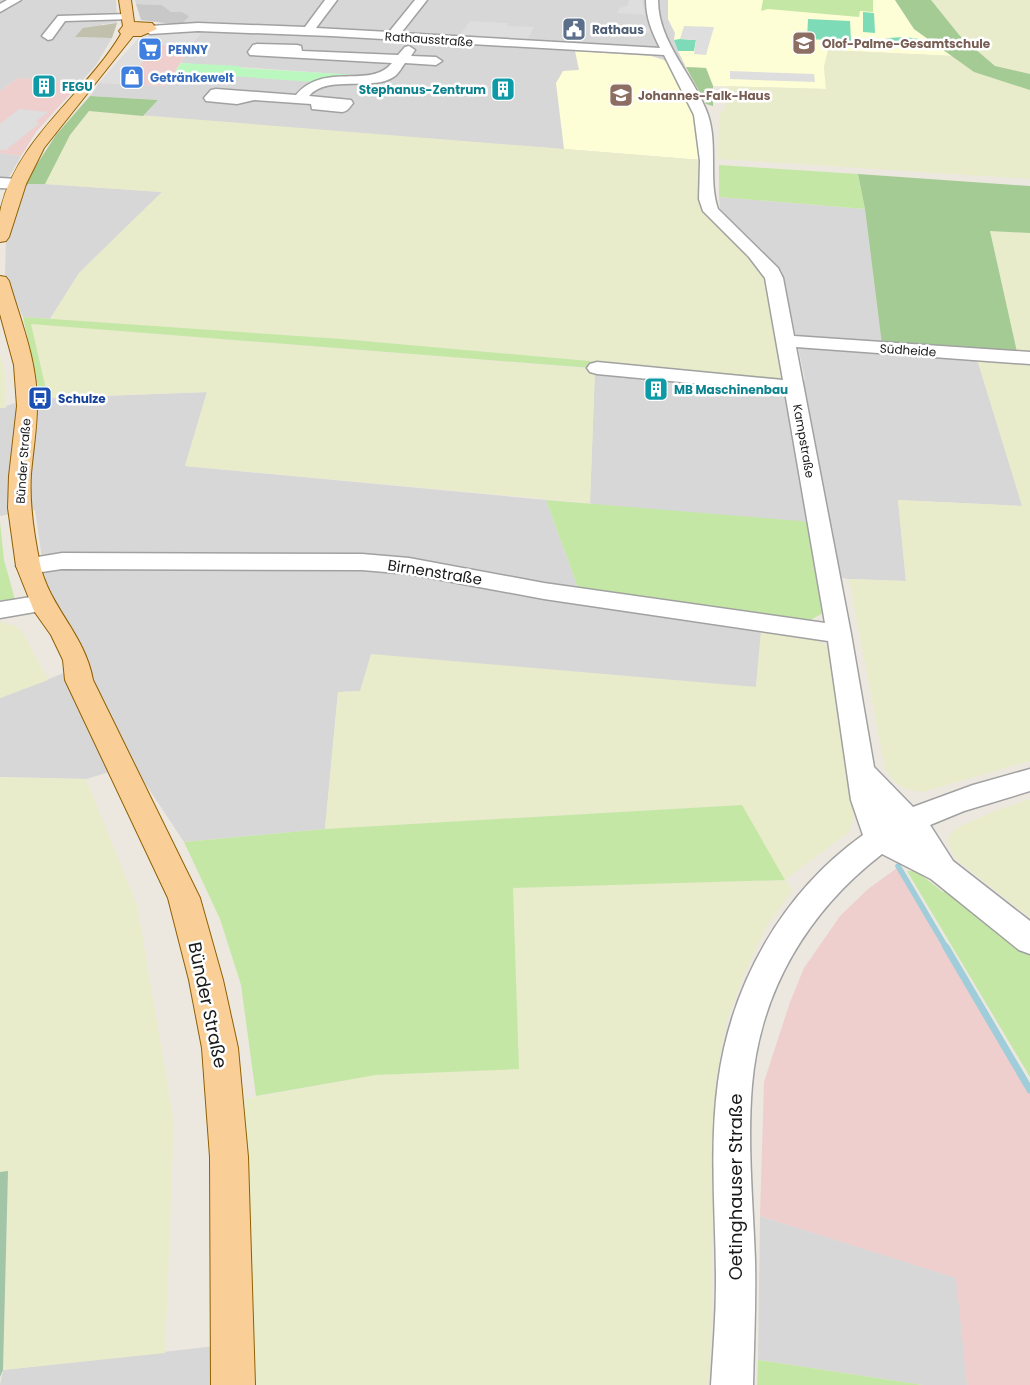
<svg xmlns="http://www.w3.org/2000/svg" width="1030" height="1385" font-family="Poppins,sans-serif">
  <rect width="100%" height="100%" fill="#ece8e0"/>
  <g fill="#d8d7d7">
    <polygon points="0,0 116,0 117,23 103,24 76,37 112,38 96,65 80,83 18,78 0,91"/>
    <polygon points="135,0 895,0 914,29 952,56 828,50 713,86 706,68 670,65 701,160 143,116 158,100 90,96 99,83 166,86 175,72 368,76 181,63 193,43 207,26 181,25 188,16 182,12 171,12 162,5 136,4"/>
    <polygon points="0,153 21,156 8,179 0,181"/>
    <polygon points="24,184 45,184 162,192 79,273 50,319 23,317 5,274 6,239"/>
    <polygon points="719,197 865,209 882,345 974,350 1023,506 898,500 906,581 849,579 819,574 590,503 595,366 782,383 781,378 805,380 782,271 720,209"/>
    <polygon points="207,392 185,466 546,500 578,588 763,614 756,687 687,683 338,692 325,829 184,842 133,765 86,779 0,777 0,698 82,666 45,579 35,510 0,516 0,408 40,395 48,398"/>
    <polygon points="760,1216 957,1278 967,1385 923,1385 758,1360"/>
    <polygon points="251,1342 251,1385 0,1385 3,1370"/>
  </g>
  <g fill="#eecfce">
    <polygon points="203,31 193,43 166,86 99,83 138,39 149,35"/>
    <polygon points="18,78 80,83 36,132 21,156 0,153 0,91"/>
    <polygon points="897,868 1030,1094 1030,1385 967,1385 956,1278 760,1216 764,1082 790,1002 804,968 840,916 868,889"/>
  </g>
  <g fill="#fefed6">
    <polygon points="668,0 895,0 914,29 952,56 828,50 824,67 826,89 713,86 706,68 686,67 678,51 674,40 675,33 668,19"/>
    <polygon points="575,51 651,56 664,60 670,65 691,107 699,132 701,160 564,149 556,83 563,71 579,70"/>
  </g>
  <polygon fill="#c8c8c8" points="136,4 162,5 171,12 182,12 189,16 181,25 141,20"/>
  <polygon fill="#c0c0ac" points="117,23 112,38 75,37 83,28"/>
  <g fill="#e9ecca">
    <polygon points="931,0 1030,0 1030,74 995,66 960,36"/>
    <polygon points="828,50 952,56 974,72 1030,90 1030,179 718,159 719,115 726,106 726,86 826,89 824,67"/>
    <polygon points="89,111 701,160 699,200 707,216 758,266 766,280 781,378 342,339 50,319 79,273 162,192 45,184 70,135"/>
    <polygon points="990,230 1030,233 1030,353 1017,352"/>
    <polygon points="31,324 595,369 590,503 185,466 207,392 48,398"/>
    <polygon points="0,354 5,373 6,408 0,408"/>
    <polygon points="977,359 1030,362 1030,761 923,792 910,790 897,784 885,769 849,579 906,581 898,500 1022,506"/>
    <polygon points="0,622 16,626 23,632 48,680 0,698"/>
    <polygon points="761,631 818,640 831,648 854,817 849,832 785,880 793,890 766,927 745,972 726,1023 715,1086 710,1377 707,1385 251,1385 249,1228 244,1099 376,1075 519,1069 513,888 784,880 742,805 325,829 338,692 360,691 371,654 756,687"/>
    <polygon points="0,777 86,779 137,905 174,1122 165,1353 3,1370 8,1172 0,1172"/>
    <polygon points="1030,799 1030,918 957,860 949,847 948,838 956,828 997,810"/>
  </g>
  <g fill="#c5e7a5">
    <polygon points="763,0 873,0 873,12 860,11 859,17 768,9 761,11"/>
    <polygon points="719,165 858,174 865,209 719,197"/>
    <polygon points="23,317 342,339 781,378 782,383 31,324 48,398 40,395"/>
    <polygon points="546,500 812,522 823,613 809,621 578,588"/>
    <polygon points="0,522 4,560 16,603 0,605"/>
    <polygon points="742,805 785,880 513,888 519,1069 376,1075 256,1096 241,985 220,919 184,842 325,829"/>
    <polygon points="907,871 916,871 943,892 950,888 1030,953 1030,1077"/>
    <polygon points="758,1360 923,1385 757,1385"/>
  </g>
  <g fill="#a5cb94">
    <polygon points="895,0 931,0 960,36 995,66 1030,74 1030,90 974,72 914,29"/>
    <polygon points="686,67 706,68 713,86 713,106 706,104"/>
    <polygon points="90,96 158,100 143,116 89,111 70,135 45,184 24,184 56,135"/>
    <polygon points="858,174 1030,186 1030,233 990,231 1017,352 882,345 865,209"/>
  </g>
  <polygon fill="#a1c5a6" points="8,1171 3,1370 0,1377 0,1172"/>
  <polygon fill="#bbf8c0" points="181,63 239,66 242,68 373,76 313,82 175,72"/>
  <g fill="#7ddcb7">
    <polygon points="863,12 874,13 875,33 863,32"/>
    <polygon points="808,19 850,21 851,41 807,39"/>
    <polygon points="905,37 919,39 926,45 882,42 888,38"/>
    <polygon points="680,39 696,40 694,51 678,51 674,40"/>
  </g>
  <g fill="#dedede">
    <polygon points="629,0 642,0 645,15 617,13 620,8 627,6"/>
    <polygon points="470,21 508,23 507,26 534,27 526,42 458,38"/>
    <polygon points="612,26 649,28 650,33 632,32 630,36 608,34"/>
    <polygon points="684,26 714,27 706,55 694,54 696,40 680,39"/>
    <polygon points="183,30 203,31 193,43 149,46 145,52 149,52 139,67 134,70 137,70 133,75 129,76 128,78 131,79 126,84 99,83 138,39 154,33"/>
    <polygon points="730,71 814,74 815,82 730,79"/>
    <polygon points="19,109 48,112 35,122 40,123 6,150 0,150 0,124"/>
  </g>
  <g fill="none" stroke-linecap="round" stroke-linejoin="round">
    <polyline stroke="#a0cdda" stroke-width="5.5" points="898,866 947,949"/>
    <polyline stroke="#a0cdda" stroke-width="7" points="946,947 1030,1090"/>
    <g stroke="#a1a1a1" stroke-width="3">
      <g id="minor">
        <polygon points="7,0 21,0 0,12 0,4"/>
        <path d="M 325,0 L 337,0 L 316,28 L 389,32 L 415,0 L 427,0 L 401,33 L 660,48 C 652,32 646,18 646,0 L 658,0 C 658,43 694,75 708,115 C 718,145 708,180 718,209 L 778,268 L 783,278 L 794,336 L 1030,352 L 1030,364 L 796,347 L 851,634 L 874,767 L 913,807 L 973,785 L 1030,769 L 1030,791 L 964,811 L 930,825 L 953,861 L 1030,921 L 1030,954 L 1019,950 L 931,879 L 882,854 C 808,911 760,991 752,1085 C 747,1143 753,1202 755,1260 C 756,1302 754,1343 753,1385 L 711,1385 C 713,1351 716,1317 716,1283 C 716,1217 709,1149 718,1082 C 731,984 782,893 863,835 L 851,800 L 828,641 L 544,599 L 409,574 L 362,570 L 62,569 L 28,574 L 20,572 L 16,566 L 20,560 L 62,553 L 362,554 L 409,558 L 544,583 L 825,623 L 785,392 L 597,374 L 590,372 L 587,368 L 590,364 L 597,362 L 783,380 L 765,278 L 749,257 L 703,211 L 699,199 L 700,161 L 694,115 L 664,55 L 331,36 L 198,31 L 150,34 L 144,30 L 150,26 L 198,23 L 305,27 Z"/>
        <polygon points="128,14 132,15 132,19 65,21 52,39 48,40 42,36 58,16"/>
        <path d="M 257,44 L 297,45 L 301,46 L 302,51 L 398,55 L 405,47 L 409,46 L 415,50 L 411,56 L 436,57 L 442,61 L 436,65 L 405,63 C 402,67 399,73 395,76 C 375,92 327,74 309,96 L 351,100 L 353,103 C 349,108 348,111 342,112 L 312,109 L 311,104 L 254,100 L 237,104 L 206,101 L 204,98 L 211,90 L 216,89 L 296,95 C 325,61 370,90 392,63 L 250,55 L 248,52 L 253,45 Z"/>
        <polygon points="0,178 18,179 26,184 18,189 0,188"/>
        <polygon points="43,595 52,597 55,603 52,609 0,618 0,602"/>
      </g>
    </g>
    <g stroke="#8f6002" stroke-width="2">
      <g id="major">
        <path d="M 119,0 L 131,0 L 134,22 L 152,23 L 157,29 L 141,36 L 133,36 L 44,148 L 26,184 L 9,237 L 6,241 L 0,242 C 0,233 0,221 0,212 C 16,138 85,95 121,34 L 119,31 L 123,26 Z"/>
        <path d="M 0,276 L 6,277 L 9,281 C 21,322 38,363 37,406 C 37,428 33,451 31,474 C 29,503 34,535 40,564 C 49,607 85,634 93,680 L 200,898 L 223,980 L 238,1048 L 248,1157 L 255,1385 L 211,1385 L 210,1157 L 202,1048 L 189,980 L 168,898 L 65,680 L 63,660 L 51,635 L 34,611 L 16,566 L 8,508 L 9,476 L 17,406 L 14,365 L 0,314 Z"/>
      </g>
    </g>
    <use href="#minor" fill="#fff" fill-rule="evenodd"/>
    <use href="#major" fill="#facf97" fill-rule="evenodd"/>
  </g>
  <defs>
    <g id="civic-square" transform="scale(1.25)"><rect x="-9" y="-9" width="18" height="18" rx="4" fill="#5c6f8a" stroke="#fff"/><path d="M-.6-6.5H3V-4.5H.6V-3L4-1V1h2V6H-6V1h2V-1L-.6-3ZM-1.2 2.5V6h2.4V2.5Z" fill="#fff"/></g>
    <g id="school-square" transform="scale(1.25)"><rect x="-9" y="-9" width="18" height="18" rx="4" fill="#8d6e63" stroke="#fff"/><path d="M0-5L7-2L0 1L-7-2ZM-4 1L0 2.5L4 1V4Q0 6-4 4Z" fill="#fff"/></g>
    <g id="supermarket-square" transform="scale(1.25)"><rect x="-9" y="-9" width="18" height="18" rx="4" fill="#3f7fe0" stroke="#fff"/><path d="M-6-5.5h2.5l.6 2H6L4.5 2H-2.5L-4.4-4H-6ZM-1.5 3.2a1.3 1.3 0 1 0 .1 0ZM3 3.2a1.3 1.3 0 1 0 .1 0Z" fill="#fff"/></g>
    <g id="shop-square" transform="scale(1.25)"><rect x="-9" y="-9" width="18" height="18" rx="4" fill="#3f7fe0" stroke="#fff"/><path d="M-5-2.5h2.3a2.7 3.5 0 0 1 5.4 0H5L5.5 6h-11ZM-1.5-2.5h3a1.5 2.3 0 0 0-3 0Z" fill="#fff"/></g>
    <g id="building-square" transform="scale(1.25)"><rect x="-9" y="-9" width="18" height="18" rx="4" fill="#0f9aa8" stroke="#fff"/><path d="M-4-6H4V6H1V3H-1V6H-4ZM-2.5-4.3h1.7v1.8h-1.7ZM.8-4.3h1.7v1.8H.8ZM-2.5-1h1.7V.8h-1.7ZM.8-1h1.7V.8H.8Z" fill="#fff"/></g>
    <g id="bus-square" transform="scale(1.25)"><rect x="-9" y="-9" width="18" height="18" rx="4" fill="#1a4fb4" stroke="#fff"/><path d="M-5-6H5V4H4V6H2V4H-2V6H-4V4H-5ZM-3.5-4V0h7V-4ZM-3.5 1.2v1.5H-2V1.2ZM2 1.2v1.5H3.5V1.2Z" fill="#fff"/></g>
  </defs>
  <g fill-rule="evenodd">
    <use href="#civic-square" x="574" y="29"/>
    <use href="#school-square" x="804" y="43"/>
    <use href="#supermarket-square" x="150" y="49"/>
    <use href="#shop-square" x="132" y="77"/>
    <use href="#building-square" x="44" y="86"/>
    <use href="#building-square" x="503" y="89"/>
    <use href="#school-square" x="621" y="95"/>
    <use href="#building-square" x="656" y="389"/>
    <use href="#bus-square" x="40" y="398"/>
  </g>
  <g text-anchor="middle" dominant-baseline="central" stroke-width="5" stroke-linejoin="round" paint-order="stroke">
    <g font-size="12" font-weight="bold" fill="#4e5e75" stroke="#fff" text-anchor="start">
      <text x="592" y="29">Rathaus</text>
    </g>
    <g font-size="12" fill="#1a1a1a" stroke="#fff">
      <text transform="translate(429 39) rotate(4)">Rathausstraße</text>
      <text transform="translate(908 350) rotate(4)">Südheide</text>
      <text transform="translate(804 441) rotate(80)">Kampstraße</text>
      <text transform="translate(23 461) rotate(-86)">Bünder Straße</text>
    </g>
    <g font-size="12" font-weight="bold" fill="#785e54" stroke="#fff" text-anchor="start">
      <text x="822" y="43">Olof-Palme-Gesamtschule</text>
      <text x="638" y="95">Johannes-Falk-Haus</text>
    </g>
    <g font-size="12" font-weight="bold" fill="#366cbe" stroke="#fff" text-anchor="start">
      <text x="168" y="49">PENNY</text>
      <text x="150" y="77">Getränkewelt</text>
    </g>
    <g font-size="12" font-weight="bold" fill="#0d838f" stroke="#fff" text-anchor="start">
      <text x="62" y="86">FEGU</text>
      <text x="486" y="89" text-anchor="end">Stephanus-Zentrum</text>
      <text x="674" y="389">MB Maschinenbau</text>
    </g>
    <g font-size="12" font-weight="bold" fill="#164399" stroke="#fff" text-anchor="start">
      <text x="58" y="398">Schulze</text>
    </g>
    <g font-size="15" fill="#1a1a1a" stroke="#fff">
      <text transform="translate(435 572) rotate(9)">Birnenstraße</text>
    </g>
    <g font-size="18" fill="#1a1a1a" stroke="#fff">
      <text transform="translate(208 1005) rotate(78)">Bünder Straße</text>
      <text transform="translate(735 1187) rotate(-90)">Oetinghauser Straße</text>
    </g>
  </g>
</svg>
